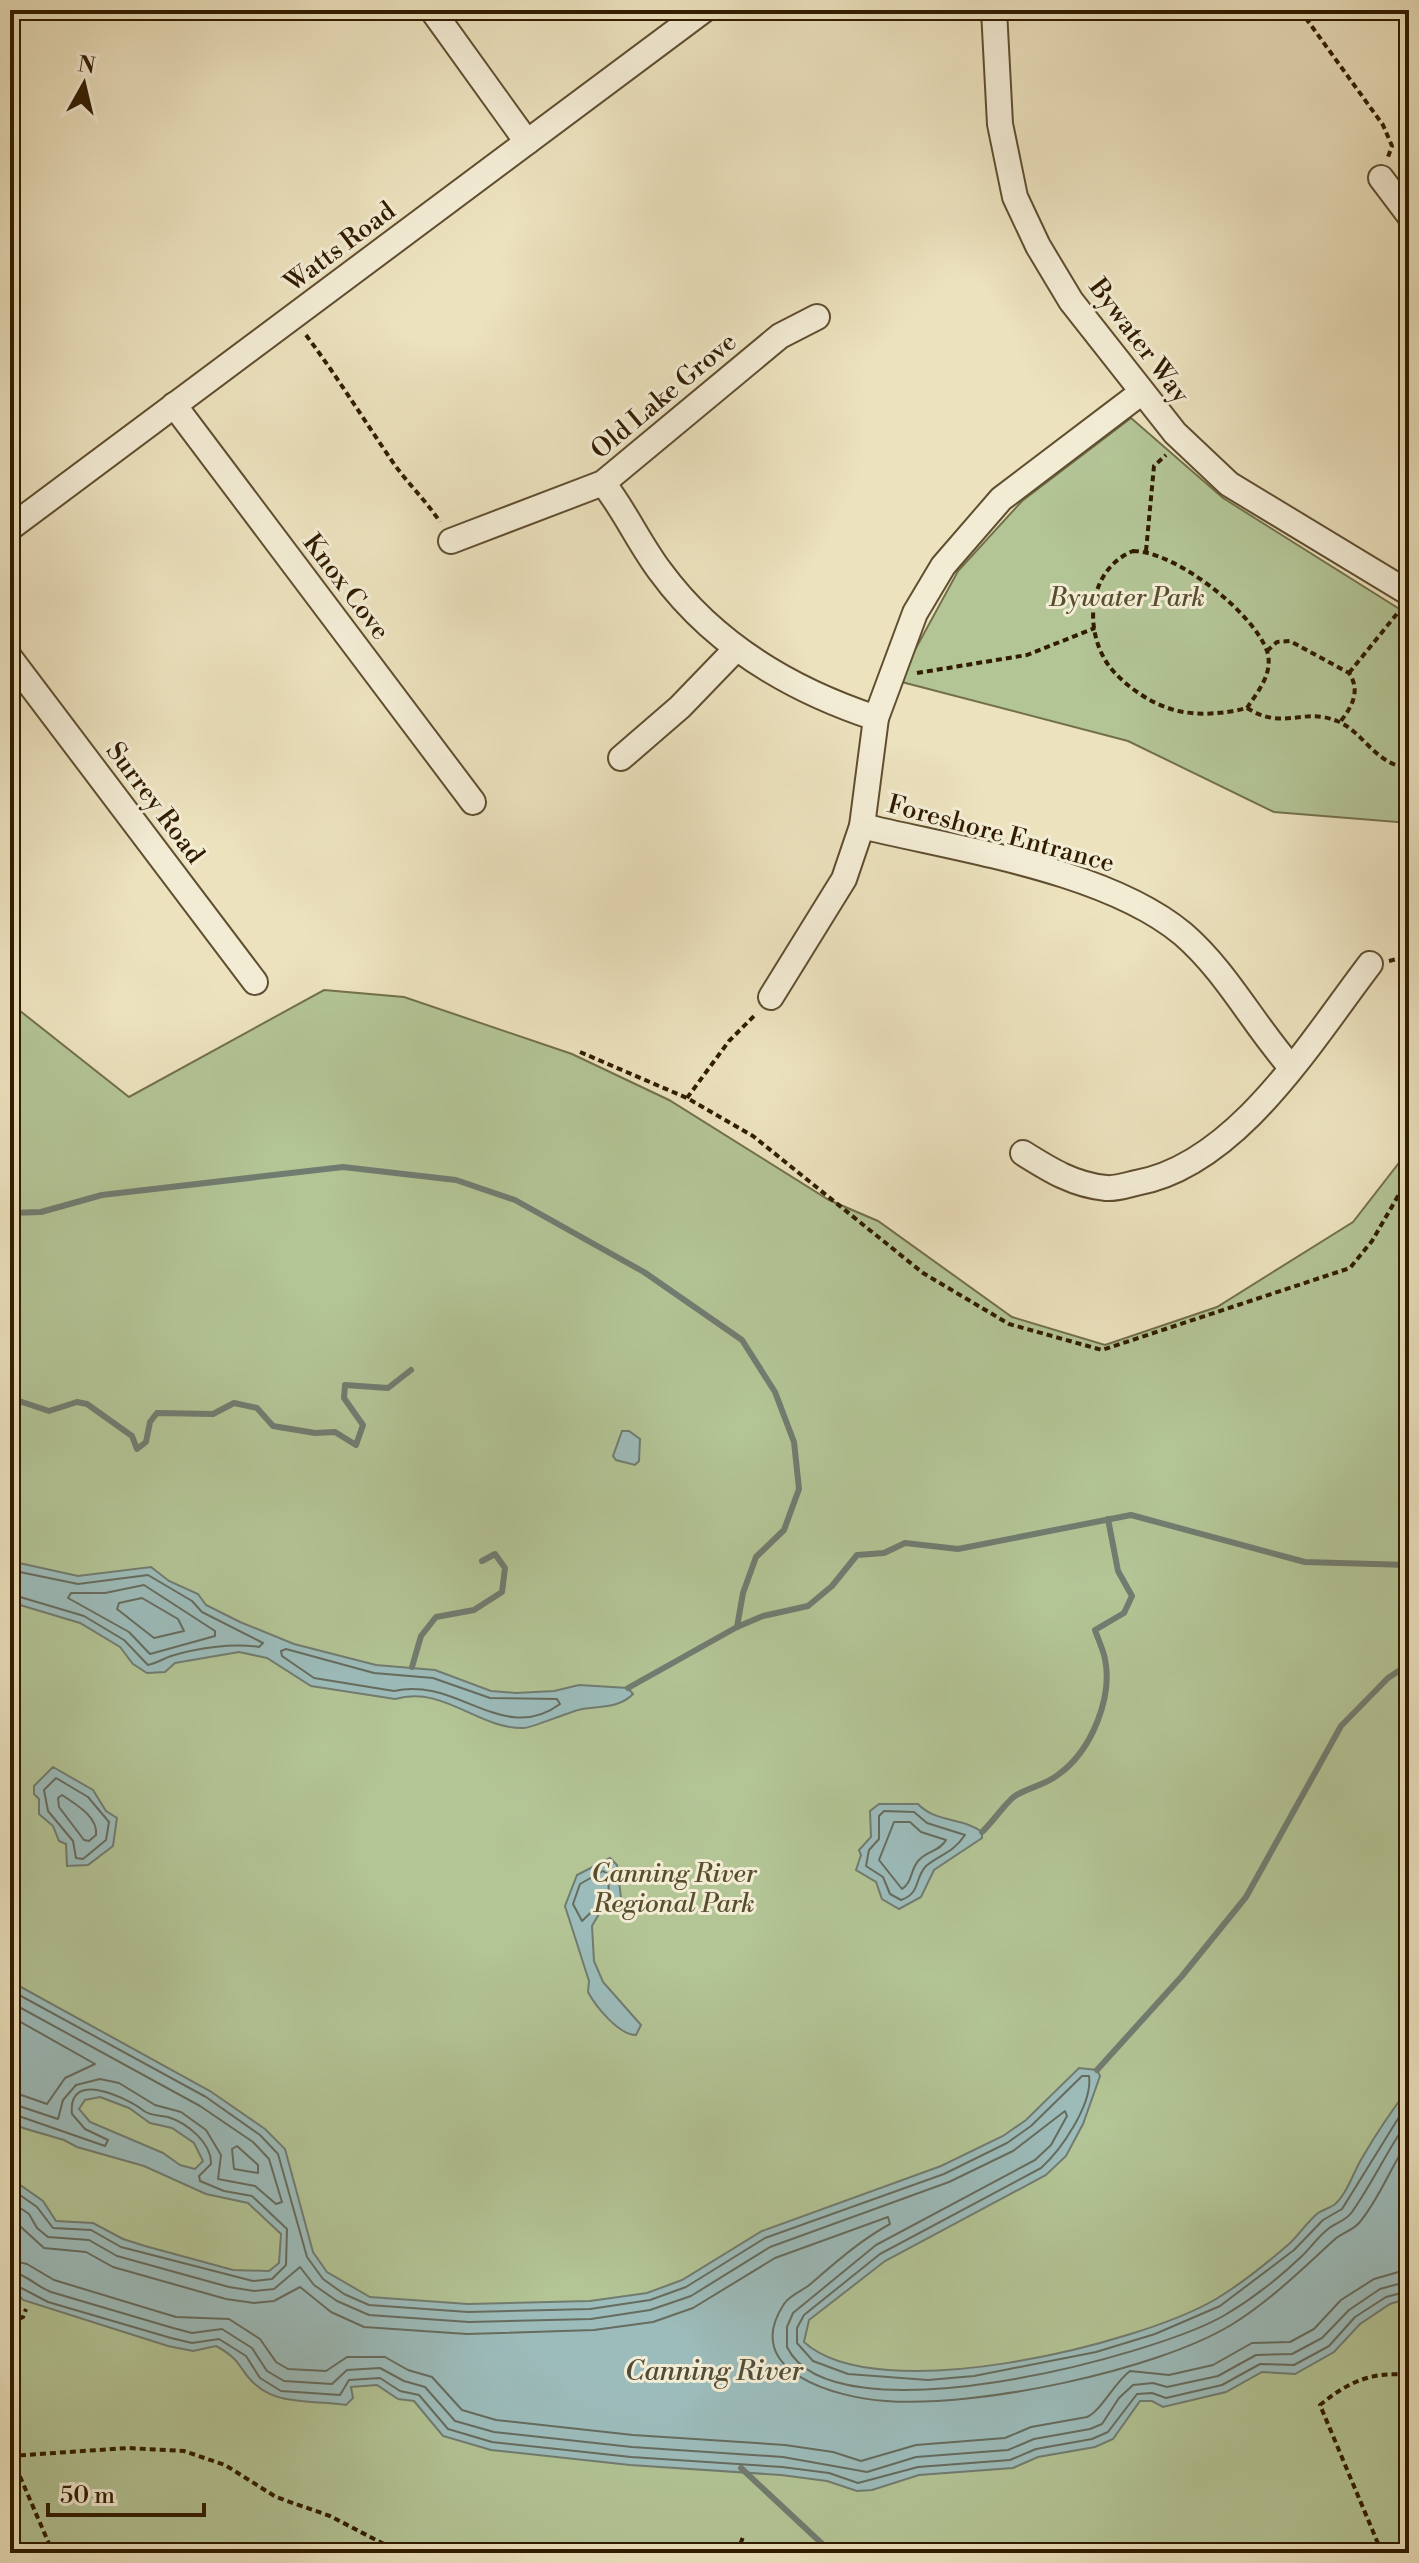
<svg xmlns="http://www.w3.org/2000/svg" width="1419" height="2563" font-family="'Libre Bodoni',serif">
  <rect width="100%" height="100%" fill="#ece2be"/>
  <filter id="stains"><feTurbulence type="fractalNoise" baseFrequency=".0025" numOctaves="4"/><feColorMatrix values="0 0 0 0 .2 0 0 0 0 .09 0 0 0 0 .02 0 0 0 .5 -.17"/></filter>
  <radialGradient id="worn" r=".72"><stop offset=".6" stop-color="#630" stop-opacity="0"/><stop offset="1" stop-color="#630" stop-opacity=".3"/></radialGradient>
  <g fill="#b3c495" stroke="#72704a" stroke-width="2">
    <polygon points="1131,418 1223,498 1409,615 1409,823 1274,812 1128,741 898,681 958,571 1022,501"/>
    <polygon points="324,990 404,997 572,1054 669,1100 829,1200 878,1221 1012,1317 1105,1345 1217,1307 1353,1222 1409,1150 1409,2553 10,2553 10,1003 129,1097"/>
  </g>
  <g fill="#9cbcbb" stroke="#717c70" stroke-width="2" fill-rule="evenodd">
    <polygon points="622,1431 629,1431 640,1439 639,1461 635,1465 616,1460 613,1456"/>
    <path d="M 10,1561 L 78,1576 L 151,1567 L 169,1581 L 198,1594 L 206,1605 L 240,1622 L 294,1644 L 376,1665 L 435,1670 L 491,1691 L 516,1693 L 554,1691 L 579,1685 L 628,1688 L 633,1694 C 620,1708 600,1706 582,1709 C 568,1712 532,1728 524,1728 C 477,1729 444,1685 395,1699 L 311,1686 L 267,1658 L 239,1652 L 175,1663 L 165,1672 L 147,1673 L 133,1664 L 120,1647 L 80,1623 L 10,1602 Z"/>
    <polygon points="53,1767 93,1790 106,1811 117,1818 113,1846 88,1865 67,1866 66,1844 59,1841 53,1826 39,1814 39,1799 34,1794 34,1786"/>
    <path d="M 879,1804 L 918,1804 C 936,1823 962,1817 982,1832 L 982,1838 L 934,1870 L 921,1897 L 899,1909 L 882,1899 L 876,1882 L 856,1870 L 861,1855 L 859,1850 L 871,1837 L 870,1811 Z"/>
    <path d="M 610,1858 L 617,1865 L 621,1898 L 599,1914 L 592,1926 L 594,1961 L 603,1982 L 641,2025 L 636,2035 C 619,2035 596,2007 588,1992 L 589,1981 L 565,1906 L 577,1875 Z"/>
    <path d="M 10,1981 L 210,2091 L 265,2129 L 285,2149 L 313,2252 L 327,2272 L 370,2297 L 468,2304 L 590,2301 L 647,2293 L 682,2280 L 762,2231 L 941,2166 L 1003,2136 L 1026,2120 L 1079,2068 L 1097,2070 L 1100,2076 L 1083,2124 L 1066,2156 L 1046,2175 L 885,2261 L 809,2320 L 804,2342 C 877,2409 1138,2345 1216,2299 C 1241,2284 1267,2263 1289,2244 C 1299,2235 1307,2222 1318,2213 C 1323,2210 1329,2208 1334,2205 C 1346,2196 1354,2171 1362,2158 C 1376,2134 1392,2110 1409,2088 L 1409,2298 L 1390,2304 L 1360,2324 L 1334,2352 L 1295,2374 L 1262,2372 L 1226,2392 L 1163,2407 L 1152,2401 L 1140,2401 L 1113,2439 L 1095,2447 L 1038,2457 L 1013,2468 L 919,2475 L 872,2490 L 857,2491 L 827,2481 L 781,2475 L 630,2465 L 491,2450 L 443,2436 L 414,2401 L 398,2399 L 377,2385 L 351,2387 L 353,2398 L 346,2405 C 317,2400 279,2406 256,2385 C 238,2370 244,2361 216,2346 L 193,2351 L 168,2346 L 23,2300 L 10,2285 L 10,2178 L 43,2201 L 56,2221 L 93,2223 L 123,2239 L 145,2246 L 233,2270 L 269,2271 L 279,2263 L 281,2234 L 248,2203 L 206,2194 L 144,2166 L 77,2147 L 64,2140 L 23,2128 L 10,2119 ZM 100,2097 L 129,2108 L 150,2123 L 172,2128 L 194,2143 L 203,2161 L 195,2169 L 180,2165 L 163,2153 L 90,2122 L 79,2109 L 85,2100 Z"/>
  </g>
  <g fill="none" stroke-linecap="round" stroke-linejoin="round">
    <g stroke="#666c5e" stroke-width="2">
      <path d="M 10,1570 L 78,1584 L 148,1575 L 192,1601 L 202,1612 L 263,1643 L 259,1647 C 232,1643 197,1648 171,1656 C 162,1659 158,1663 148,1665 L 124,1640 L 84,1616 L 10,1594"/>
      <polygon points="144,1585 215,1631 215,1636 150,1654 129,1632 68,1598 71,1593 105,1593"/>
      <polygon points="142,1598 178,1619 184,1631 154,1638 117,1609 119,1603"/>
      <path d="M 286,1649 L 374,1673 L 433,1678 L 490,1698 L 557,1699 L 560,1704 C 504,1746 456,1676 394,1691 L 314,1678 L 282,1656 L 281,1651 Z"/>
      <polygon points="56,1778 88,1797 109,1822 106,1840 83,1859 76,1858 73,1841 48,1811 44,1790"/>
      <path d="M 62,1795 C 75,1804 98,1816 96,1835 L 89,1841 L 84,1840 L 59,1807 L 58,1798 Z"/>
      <path d="M 884,1811 L 914,1812 L 927,1823 L 965,1835 C 952,1854 940,1854 926,1866 C 914,1879 921,1893 901,1900 L 890,1894 L 883,1877 L 866,1866 L 869,1850 L 879,1839 L 879,1816 Z"/>
      <path d="M 894,1822 L 910,1822 L 921,1832 L 946,1840 C 940,1851 927,1851 919,1860 C 910,1869 913,1882 902,1889 L 879,1860 Z"/>
      <polygon points="603,1871 608,1874 609,1895 582,1921 573,1904 580,1884"/>
      <path d="M 10,1990 L 206,2097 L 260,2135 L 278,2154 L 307,2257 L 323,2279 L 344,2294 L 369,2305 L 468,2312 L 590,2309 L 650,2300 L 686,2287 L 765,2238 L 944,2174 L 1007,2143 L 1031,2126 L 1082,2076 L 1089,2076 C 1093,2104 1061,2150 1041,2168 L 880,2254 L 804,2315 L 797,2328 L 797,2343 L 813,2361 L 848,2374 L 928,2380 L 974,2376 L 1096,2352 L 1155,2334 L 1220,2306 L 1294,2250 L 1323,2220 L 1342,2209 L 1409,2101"/>
      <polyline points="10,2002 200,2106 253,2142 269,2159 282,2202 276,2204 255,2186 218,2179 221,2155 206,2130 181,2112 155,2105 119,2083 100,2079 76,2085 63,2100 58,2119 10,2103"/>
      <polyline points="10,2016 95,2064 65,2078 47,2104 10,2091"/>
      <path d="M 10,2113 L 105,2146 L 108,2140 L 85,2129 L 72,2114 C 67,2068 129,2099 144,2111 C 151,2116 160,2115 168,2117 C 187,2123 212,2143 211,2164 L 199,2176 L 200,2181 L 224,2191 L 252,2196 L 287,2229 L 286,2265 L 272,2279 L 253,2281 L 121,2247 L 91,2230 L 53,2228 L 37,2207 L 10,2188"/>
      <polygon points="237,2146 258,2165 258,2173 234,2169 232,2149"/>
      <path d="M 10,2201 L 29,2214 L 37,2228 L 48,2237 L 89,2240 L 117,2256 L 229,2287 L 254,2291 L 274,2289 L 300,2267 L 314,2285 L 337,2301 L 369,2315 L 469,2322 L 591,2319 L 650,2310 L 691,2296 L 770,2247 L 949,2182 L 1013,2151 L 1065,2111 L 1067,2116 L 1051,2145 L 1035,2160 L 876,2245 L 793,2313 L 787,2327 L 787,2347 C 833,2442 1155,2356 1225,2315 C 1252,2299 1280,2277 1302,2256 C 1311,2247 1318,2237 1328,2229 C 1335,2223 1346,2221 1352,2212 C 1373,2182 1388,2149 1409,2119"/>
      <path d="M 10,2217 L 44,2248 L 86,2252 L 113,2267 L 226,2299 L 254,2303 L 274,2301 L 300,2287 L 331,2312 L 364,2327 L 467,2334 L 594,2330 L 653,2322 L 693,2308 L 775,2258 L 888,2217 L 890,2224 C 859,2241 835,2263 808,2286 C 800,2292 790,2295 784,2304 C 739,2372 838,2398 886,2401 C 976,2408 1155,2371 1231,2325 C 1270,2301 1301,2270 1334,2240 C 1341,2233 1352,2231 1359,2223 C 1379,2200 1391,2166 1409,2140"/>
      <path d="M 10,2260 L 27,2264 L 54,2280 L 176,2317 L 229,2319 L 260,2339 L 276,2362 L 288,2369 L 326,2371 L 347,2357 L 385,2357 L 408,2370 L 432,2377 L 462,2410 L 496,2420 L 633,2435 L 785,2445 L 833,2452 L 861,2461 L 916,2445 L 1005,2438 L 1031,2427 L 1087,2417 C 1101,2411 1114,2383 1130,2371 L 1169,2375 L 1213,2365 L 1252,2343 L 1290,2342 L 1314,2329 L 1341,2300 L 1374,2279 L 1409,2269"/>
      <path d="M 10,2272 C 25,2273 37,2287 51,2292 L 173,2328 L 192,2333 L 222,2329 L 252,2348 L 267,2371 L 284,2381 L 332,2384 L 347,2370 L 380,2368 L 404,2381 L 425,2387 L 455,2421 L 494,2432 L 632,2447 L 783,2457 L 867,2472 L 916,2457 L 1008,2450 L 1034,2439 L 1090,2429 L 1102,2424 L 1119,2398 L 1133,2385 L 1153,2383 L 1167,2387 L 1218,2376 L 1256,2355 L 1292,2354 L 1322,2338 L 1349,2310 L 1380,2289 L 1409,2281"/>
      <polyline points="10,2282 48,2302 171,2338 192,2343 219,2339 246,2356 260,2378 281,2391 340,2395 349,2380 380,2378 400,2391 419,2395 448,2429 492,2442 631,2457 782,2467 829,2473 858,2483 918,2467 1010,2460 1036,2449 1092,2439 1108,2432 1137,2394 1152,2393 1166,2398 1222,2385 1260,2364 1294,2365 1329,2346 1355,2317 1386,2297 1409,2291"/>
    </g>
    <g stroke="#717c70" stroke-width="6">
      <polyline points="10,1213 41,1212 102,1195 343,1167 456,1180 515,1200 644,1272 742,1340 775,1392 794,1442 799,1489 784,1530 756,1557 743,1593 737,1627"/>
      <polyline points="10,1398 49,1411 77,1402 87,1404 132,1436 137,1449 146,1442 150,1422 157,1413 213,1414 234,1403 257,1408 273,1426 315,1433 335,1432 356,1445 363,1425 344,1398 345,1385 388,1388 411,1370"/>
      <polyline points="412,1667 421,1636 436,1617 474,1610 502,1592 505,1568 495,1554 482,1561"/>
      <polyline points="628,1688 737,1627 763,1616 808,1606 832,1586 857,1555 884,1553 905,1543 958,1549 1131,1515 1305,1562 1409,1565"/>
      <path d="M 982,1832 C 992,1823 1006,1802 1015,1796 C 1029,1787 1046,1785 1059,1774 C 1091,1751 1113,1698 1105,1659 C 1103,1649 1098,1639 1095,1630 L 1124,1613 L 1132,1596 L 1118,1571 L 1108,1519"/>
      <polyline points="1097,2070 1182,1976 1246,1897 1341,1726 1388,1678 1409,1664"/>
      <polyline points="10,2293 14,2291"/>
      <polyline points="741,2468 832,2553"/>
    </g>
    <g stroke="#604e30" stroke-width="28">
      <g id="street">
        <polyline points="432,10 527,142"/>
        <polyline points="994,10 1000,124 1015,197 1038,246 1071,301 1175,433 1229,484 1409,593"/>
        <polyline points="1381,178 1409,215"/>
        <polyline points="174,405 473,802"/>
        <path d="M 603,483 C 625,511 639,543 660,571 C 714,645 791,690 876,718"/>
        <polyline points="10,528 704,10"/>
        <polyline points="451,541 603,483 780,336 817,317"/>
        <polyline points="10,658 255,982"/>
        <polyline points="621,758 680,707 735,650"/>
        <path d="M 862,826 C 960,850 1106,870 1183,934 C 1226,971 1253,1024 1290,1066"/>
        <polyline points="771,997 844,879 862,826 876,718 915,613 943,566 1001,499 1142,392"/>
        <path d="M 1023,1153 C 1050,1170 1074,1185 1106,1188 C 1116,1189 1127,1185 1136,1183 C 1237,1165 1311,1041 1370,964"/>
      </g>
    </g>
    <g stroke="#311c00" stroke-width="4" stroke-dasharray="6 4" stroke-linecap="butt">
      <polyline points="1300,10 1383,125 1392,146 1388,157"/>
      <polyline points="726,18 737,10"/>
      <path d="M 306,335 C 336,375 362,417 390,458 C 405,481 425,499 440,522"/>
      <path d="M 1133,551 C 1175,551 1253,612 1267,651 C 1274,673 1258,691 1247,708 C 1223,714 1193,717 1168,708 C 1147,701 1123,684 1109,666 C 1082,628 1089,569 1133,551 Z"/>
      <polyline points="1146,551 1154,466 1166,455"/>
      <path d="M 1267,651 L 1277,642 L 1290,641 L 1349,673 C 1361,691 1352,707 1340,722"/>
      <polyline points="917,673 1027,655 1095,628"/>
      <polyline points="1349,673 1400,610"/>
      <path d="M 1247,708 C 1284,731 1302,707 1337,721 C 1363,731 1375,765 1409,768"/>
      <polyline points="1389,961 1409,956"/>
      <polyline points="580,1052 687,1098 753,1136 923,1273 1009,1324 1102,1350 1350,1268 1372,1241 1409,1177"/>
      <polyline points="687,1098 729,1041 756,1014"/>
      <polyline points="10,2323 23,2317 26,2309"/>
      <polyline points="10,2456 128,2448 184,2451 225,2465 276,2497 330,2516 401,2553"/>
      <polyline points="12,2458 53,2553"/>
      <polyline points="737,2553 743,2537"/>
      <path d="M 1382,2553 L 1320,2405 C 1348,2382 1372,2371 1409,2375"/>
    </g>
    <use href="#street" stroke="#f3ecd5" stroke-width="24"/>
  </g>
  <g text-anchor="middle" dominant-baseline="central" stroke-width="6" stroke-linejoin="round" paint-order="stroke">
    <g font-size="26" fill="#311c00" stroke="#f3ecd5">
      <text transform="translate(340 247) rotate(-37)">Watts Road</text>
      <text transform="translate(1139 341) rotate(53)">Bywater Way</text>
      <text transform="translate(664 396) rotate(-40)">Old Lake Grove</text>
      <text transform="translate(346 587) rotate(53)">Knox Cove</text>
      <text transform="translate(155 803) rotate(53)">Surrey Road</text>
      <text transform="translate(1001 834) rotate(15)">Foreshore Entrance</text>
    </g>
    <g font-size="26" font-style="italic" fill="#584e2d" stroke="#f3ecd5">
      <text x="1127" y="598">Bywater Park</text>
      <text x="674" y="1874">Canning River<tspan x="674" dy="30">Regional Park</tspan></text>
    </g>
    <g font-size="28" font-style="italic" fill="#514c38" stroke="#f3ecd5">
      <text x="714" y="2371">Canning River</text>
    </g>
  </g>
  <rect width="1419" height="2563" fill="none" stroke="#ece2be" stroke-width="40"/>
  <rect x="12" y="12" width="1395" height="2539" fill="none" stroke="#311c00" stroke-width="4"/>
  <rect x="20" y="20" width="1379" height="2523" fill="none" stroke="#311c00" stroke-width="2"/>
  <g transform="translate(84 84) rotate(8)" stroke="#f3ecd5" stroke-width="6" paint-order="stroke">
  <path d="M0-6L14 30L0 20L-14 30Z" fill="#311c00"/>
  <text y="-12" font-size="22" font-weight="bold" text-anchor="middle" fill="#311c00">N</text>
  </g>
  <path d="M48 2503v12h156v-12" fill="none" stroke="#311c00" stroke-width="4"/>
  <text x="60" y="2503" font-size="24" fill="#311c00" stroke="#f3ecd5" stroke-width="6" paint-order="stroke">50 m</text>
  <rect width="100%" height="100%" filter="url(#stains)"/>
  <rect width="100%" height="100%" fill="url(#worn)"/>
</svg>
